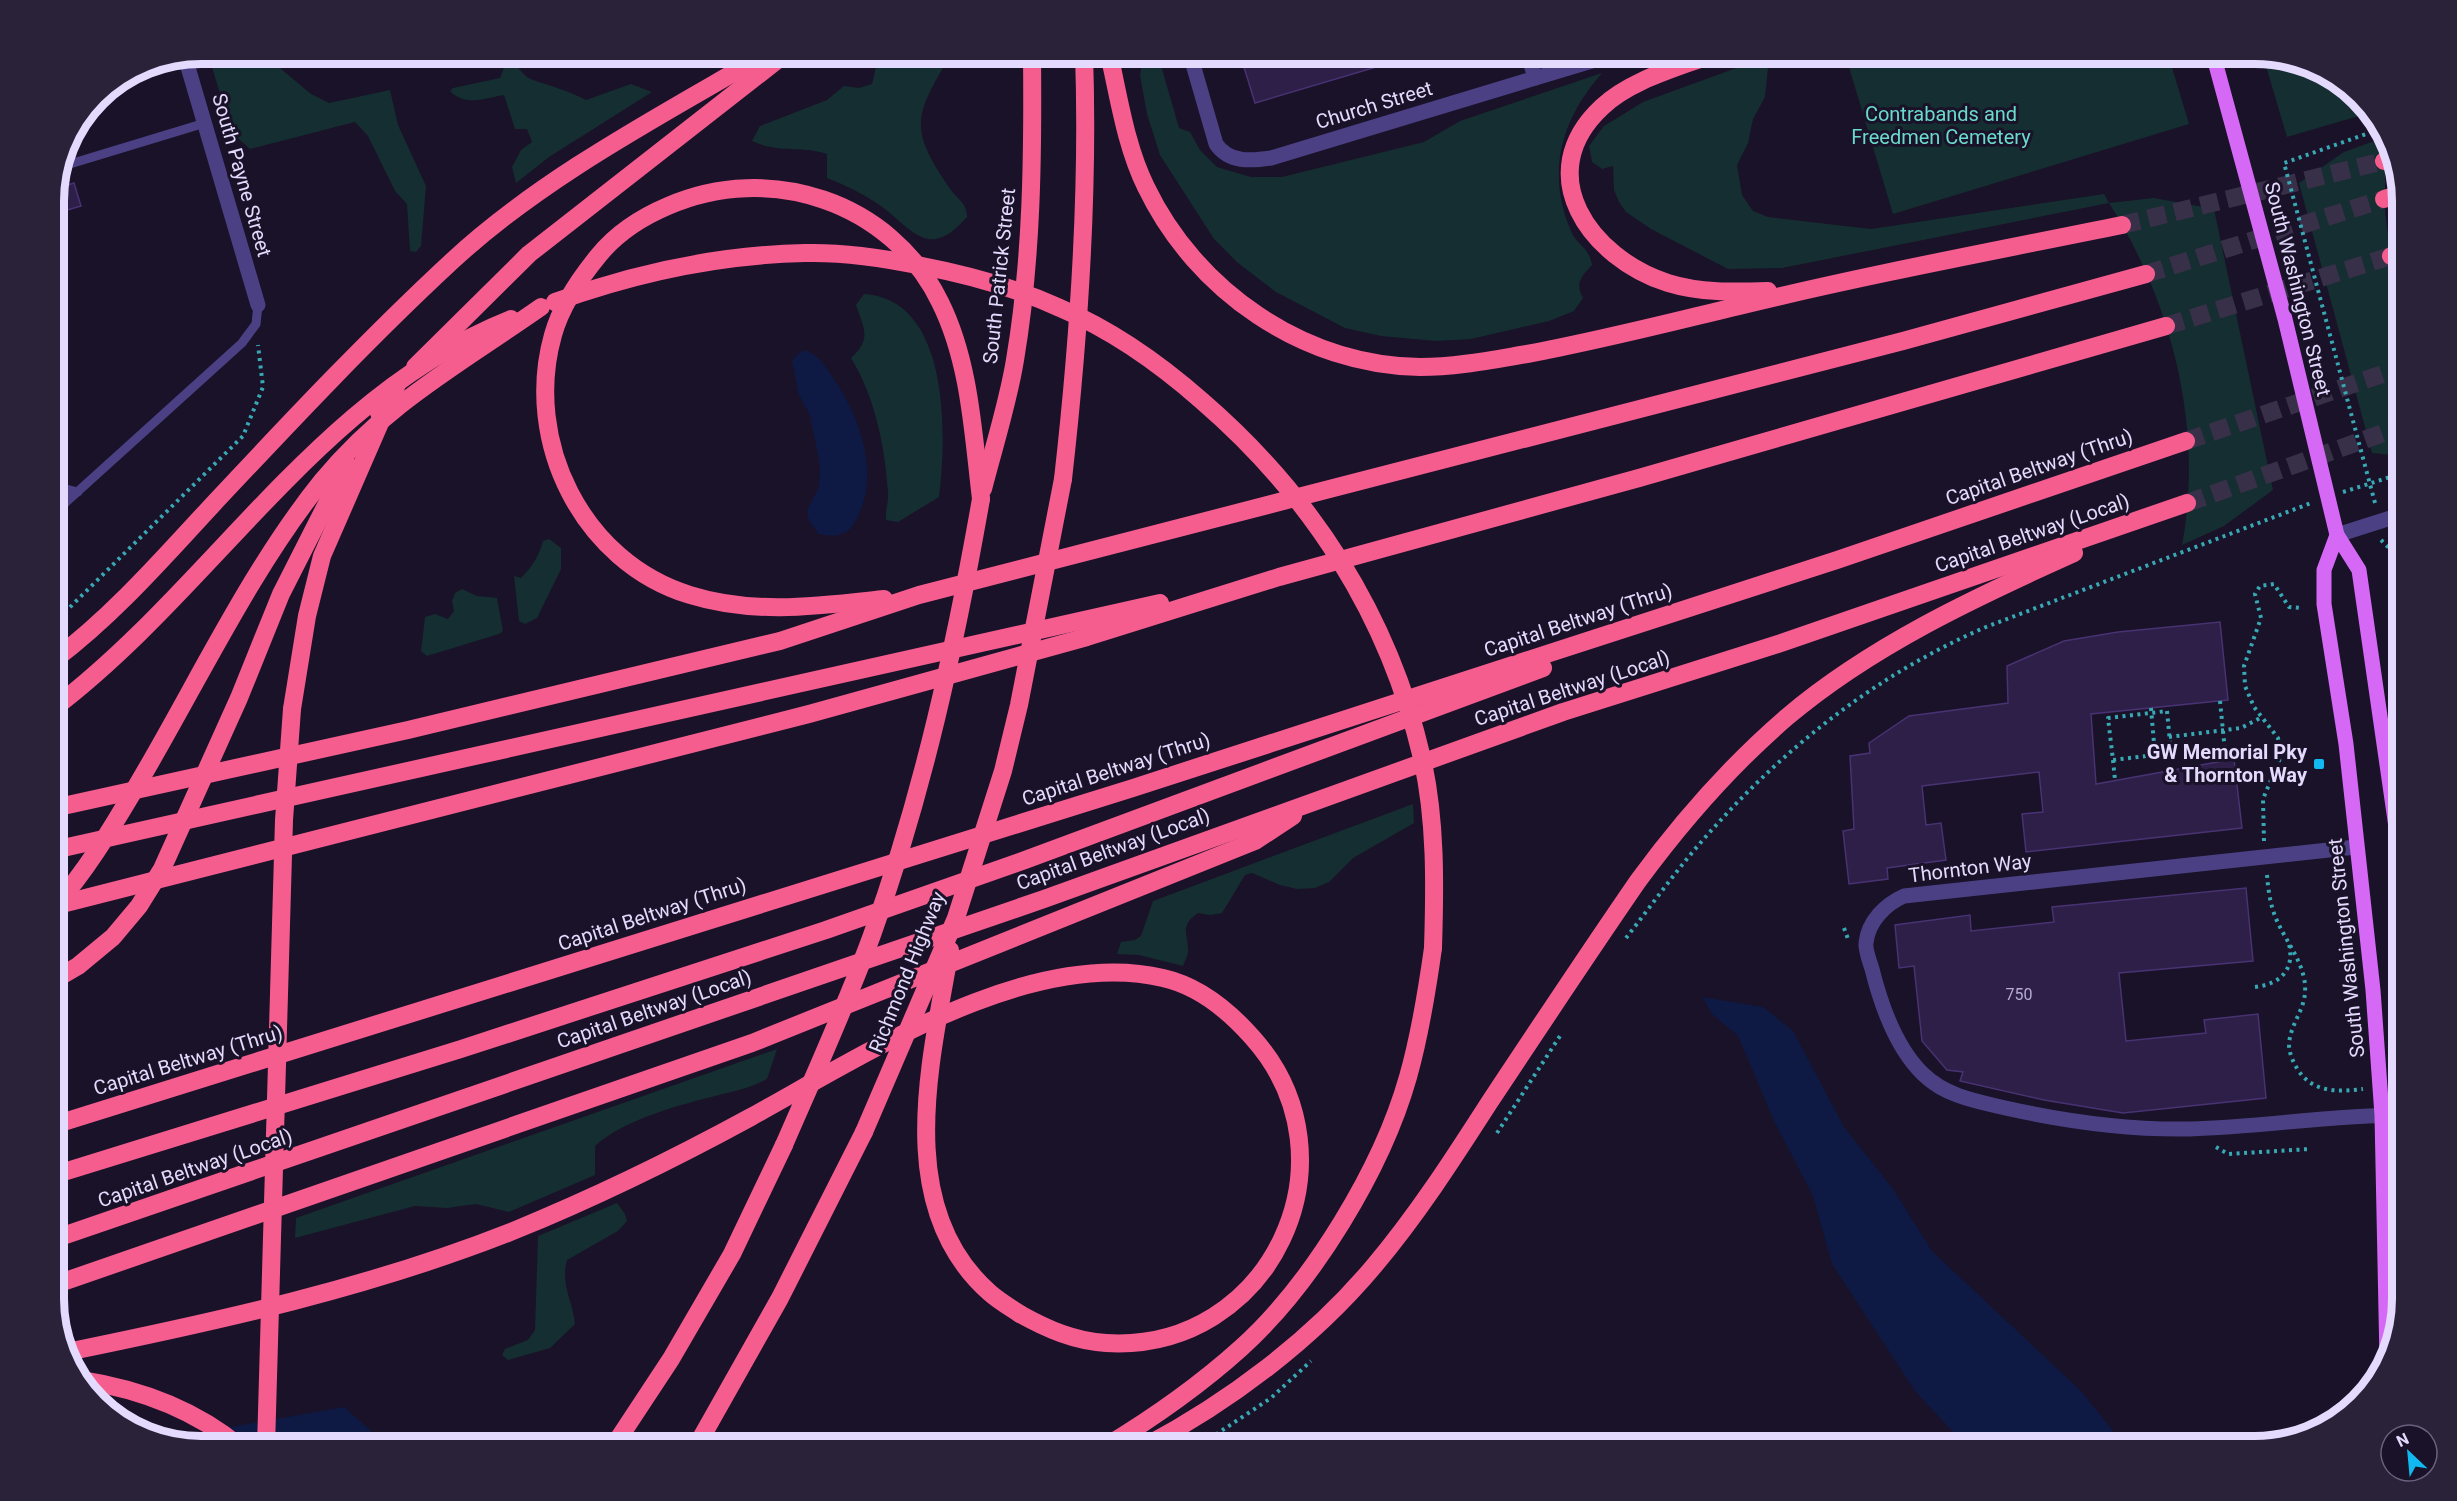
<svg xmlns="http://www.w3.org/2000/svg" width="2457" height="1501" font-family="Roboto,sans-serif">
  <rect width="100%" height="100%" fill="#191228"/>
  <g fill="#152e31">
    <polygon points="208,54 263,54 311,94 329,103 390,90 398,125 426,186 421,246 416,252 410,251 407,204 395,191 368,136 355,122 250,149 232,133"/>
    <path d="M 879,54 L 951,54 C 915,116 907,127 951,190 C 959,201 967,203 967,217 C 929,260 915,232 881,206 C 864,194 847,186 827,178 L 827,154 C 801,145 779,154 752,141 L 760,126 L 827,100 L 844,86 L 859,88 L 872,84 Z"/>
    <polygon points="1845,54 2168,54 2189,124 1893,214"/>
    <path d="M 1158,55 L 1179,128 L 1190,132 L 1200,150 L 1217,167 L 1251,177 L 1282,177 L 1424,142 L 1460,121 L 1602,73 C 1561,120 1546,172 1571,231 C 1577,246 1589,246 1592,265 C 1581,277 1575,283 1583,298 L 1574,311 L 1549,321 L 1471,339 L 1436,341 L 1381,336 L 1345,328 L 1276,292 L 1238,263 L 1214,239 L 1160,155 L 1147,114 L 1140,75 L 1143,59 Z"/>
    <polygon points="2263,56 2329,74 2369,113 2287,137"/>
    <path d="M 1761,59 L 1768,68 L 1765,97 L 1753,119 L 1748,143 L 1737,165 L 1742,195 L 1753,211 L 1768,217 L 1871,229 L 2104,194 L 2109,203 L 2154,198 L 2214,209 L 2273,490 L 2224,526 L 2182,545 C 2204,428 2172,302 2109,203 L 1782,268 L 1728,269 L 1651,229 L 1626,212 L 1619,202 L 1614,190 L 1613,166 L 1602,169 L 1592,162 L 1589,146 L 1604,126 L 1643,102 Z"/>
    <path d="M 507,60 C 518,64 523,77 533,80 C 551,86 569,91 586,100 L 631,84 L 652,92 L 549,157 L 516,183 L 512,167 L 521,150 L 532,142 L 527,129 L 515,129 L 504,95 C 485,98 466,107 450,91 L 453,88 L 500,78 Z"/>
    <polygon points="2385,137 2385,213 2391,256 2403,305 2403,456 2372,453 2299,183 2344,152"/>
    <path d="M 864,294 C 950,299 947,435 939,497 L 898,522 L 886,520 C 885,510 889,501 888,492 C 885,447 875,397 851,358 C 872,339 864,329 856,305 Z"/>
    <path d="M 549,539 L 561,548 L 561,569 L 537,618 L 525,624 L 519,621 L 514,576 L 521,578 C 532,567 539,556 543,541 Z"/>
    <polygon points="462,589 477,596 497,598 503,631 499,634 427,656 421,651 425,617 435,614 448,619 454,611 452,601 455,593"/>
    <path d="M 1413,804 L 1414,823 L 1353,858 L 1329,882 L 1315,888 L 1297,889 L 1280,885 L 1252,873 L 1245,875 L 1222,913 L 1210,915 L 1198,913 C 1178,927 1189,934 1188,952 C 1188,956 1184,962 1183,966 L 1139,955 L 1117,954 L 1121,942 L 1135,940 L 1141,936 L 1153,901 Z"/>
    <path d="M 777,1049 L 767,1079 C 751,1088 736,1091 719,1095 C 679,1105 625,1119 595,1146 L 595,1175 L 509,1212 L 476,1204 L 447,1208 L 415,1206 L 295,1238 L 296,1218 Z"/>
    <path d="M 617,1203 L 625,1214 L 627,1221 L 618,1231 L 567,1260 C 560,1284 573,1301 575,1324 L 550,1348 L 508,1360 L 502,1355 L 505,1349 L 528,1340 L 535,1330 L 538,1236 Z"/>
  </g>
  <g fill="#0e1a44">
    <path d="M 805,350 C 818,355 824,364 831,375 C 859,414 881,473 857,518 C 853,526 849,532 841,534 C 834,537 825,535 818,534 L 808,518 L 808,508 L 819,487 L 820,465 L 810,415 L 799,395 L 792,361 L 797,355 Z"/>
    <polygon points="1702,997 1763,1007 1793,1031 1844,1127 1893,1189 1932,1251 2081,1391 2126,1447 1967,1447 1915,1391 1832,1264 1813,1196 1775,1123 1738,1036 1712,1014"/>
    <polygon points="344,1407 369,1429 383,1447 202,1447 169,1438"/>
  </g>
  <g fill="#2d1f48" stroke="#483272" stroke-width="1.5">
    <polygon points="1314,54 1420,54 1255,103 1243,64 1271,55 1274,66"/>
    <polygon points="74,183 81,206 54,214 55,189"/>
    <polygon points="2220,622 2228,700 2091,714 2096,784 2234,759 2242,828 2026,852 2022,814 2043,812 2039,772 1922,786 1926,825 1941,823 1946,860 1887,868 1888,879 1849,884 1843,831 1854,829 1850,756 1870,753 1869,743 1909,716 2008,703 2007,666 2064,641 2118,632"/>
    <polygon points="2246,888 2253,961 2119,973 2126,1041 2206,1033 2204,1020 2258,1014 2266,1098 2123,1113 2044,1100 1960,1081 1963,1072 1947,1070 1922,1041 1914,966 1899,968 1895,925 1970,915 1971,931 2054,922 2052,907"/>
  </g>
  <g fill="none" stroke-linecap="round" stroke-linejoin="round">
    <g stroke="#373048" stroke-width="18" stroke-dasharray="18 9" stroke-linecap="butt">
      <polyline points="2122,225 2384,161"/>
      <polyline points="2146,274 2384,199"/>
      <polyline points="2166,326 2391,256"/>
      <polyline points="2186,441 2403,367"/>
      <polyline points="2187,503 2403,426"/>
    </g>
    <g stroke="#38a9b4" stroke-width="4" stroke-dasharray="3 4.5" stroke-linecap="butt">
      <polyline points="2093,63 2123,54"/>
      <polyline points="2343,492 2403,473"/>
      <polyline points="2375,503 2284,163 2383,128"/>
      <polyline points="2381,540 2397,556 2403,583"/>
      <polyline points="54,623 243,436 263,387 258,345"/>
      <polyline points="2220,701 2226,761"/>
      <polyline points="2151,708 2155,755"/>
      <polygon points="2167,711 2171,753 2113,760 2108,718"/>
      <polyline points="2169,737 2241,728 2262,717"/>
      <polyline points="2113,760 2115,780"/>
      <polyline points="2264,841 2263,799 2281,756 2278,738 2254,707 2245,686 2244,666 2261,618 2255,594 2260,586 2274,584 2289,607 2301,608"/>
      <path d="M 2267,875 C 2268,888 2270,903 2275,916 C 2283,937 2299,955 2304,978 C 2310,1007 2291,1019 2289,1044 C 2289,1053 2293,1062 2298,1070 C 2313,1093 2338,1092 2363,1089"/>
      <polyline points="1844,928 1848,939"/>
      <path d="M 1626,938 C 1651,906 1675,872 1702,841 C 1781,750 1875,675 1986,627 L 2311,503"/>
      <path d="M 2255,987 C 2280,984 2295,970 2289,944"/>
      <polyline points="1497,1133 1560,1036"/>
      <polyline points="2216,1147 2228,1154 2310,1149"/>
      <polyline points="1197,1447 1271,1398 1311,1361"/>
    </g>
    <g stroke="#4c4084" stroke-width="9">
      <polyline points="1191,60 1212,54"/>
      <polyline points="65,148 70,163"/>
      <polyline points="60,167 205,123"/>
      <polyline points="54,486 78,492"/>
      <polyline points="54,513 242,343 256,324 258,305"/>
    </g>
    <g stroke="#4c4084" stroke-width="15">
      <path d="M 1190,54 L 1216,144 C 1229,163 1251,161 1271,158 L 1615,54"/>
      <polyline points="1528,54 1535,78"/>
      <polyline points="185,57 258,305"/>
      <polyline points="2337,535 2403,514"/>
      <path d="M 2356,847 L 1904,896 C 1886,904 1868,921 1866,943 C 1865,950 1870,962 1872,969 C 1881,1005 1896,1048 1923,1074 C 1946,1097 1980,1102 2010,1109 C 2069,1122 2129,1130 2190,1129 C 2261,1127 2332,1115 2403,1115"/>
    </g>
    <g stroke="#d668f6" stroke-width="15">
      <polyline points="2213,54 2285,319 2337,535 2359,570 2403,876"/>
      <polyline points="2337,535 2324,570 2324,604 2346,744 2373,990 2382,1115 2387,1361"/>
    </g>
    <g stroke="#f65d8f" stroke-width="18">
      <path d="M 1109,54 C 1119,98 1126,147 1146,187 C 1196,291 1303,365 1420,367 C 1456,367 1491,360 1527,354 C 1598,341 1668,323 1739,306 C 1866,275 1994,251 2122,225"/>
      <path d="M 1713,54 C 1677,68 1630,80 1602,107 C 1530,174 1590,258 1668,283 C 1700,293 1734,292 1768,291"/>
      <polyline points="2384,161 2393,159"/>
      <polyline points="2384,199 2403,193"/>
      <polyline points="2391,256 2403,252"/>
      <polyline points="415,367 529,254 785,54"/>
      <path d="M 1063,479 C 1079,338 1089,196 1084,54"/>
      <path d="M 983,489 C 994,446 1008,403 1015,360 C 1032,259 1033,156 1032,54"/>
      <path d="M 884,599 C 819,606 754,615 690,595 C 582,562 523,441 553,335 C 561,306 580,278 599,255 C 617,233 642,217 668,206 C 769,162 891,201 940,302 C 970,362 973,433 981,499"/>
      <path d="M 54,660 C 114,615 165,556 216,501 C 292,420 369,338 451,262 C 541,178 660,116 766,54"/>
      <polyline points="292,709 307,616 322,556 380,423"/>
      <polyline points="54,808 408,730 780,641 919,595 1903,341 2146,274"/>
      <polyline points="54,850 1160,603"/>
      <polyline points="54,906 809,714 1087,637 1279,577 1639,478 2166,326"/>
      <polyline points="54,1125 1133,788 1837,560 2186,441"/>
      <polyline points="54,1175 461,1049 826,930 1025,860 1543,668"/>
      <polyline points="54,1239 1044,899 1563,712 1781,643 2187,503"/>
      <polyline points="54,1285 752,1043 1255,841 1293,816"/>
      <path d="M 67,1352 C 219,1321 369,1288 513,1231 C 594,1198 674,1159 751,1117 C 864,1055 1029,947 1163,978 C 1199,986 1228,1010 1252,1037 C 1362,1159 1270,1353 1106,1343 C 1074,1341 1047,1329 1020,1314"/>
      <path d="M 81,1380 C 139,1389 194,1409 240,1447"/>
      <polyline points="613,1447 671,1359 732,1254 784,1145"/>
      <polyline points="696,1447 780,1298 864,1132"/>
      <path d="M 1105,1447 C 1153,1418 1200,1385 1241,1348 C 1312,1284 1382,1169 1408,1077 C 1420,1035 1427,991 1433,948"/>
      <path d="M 1144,1447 C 1229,1402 1312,1340 1374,1266 C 1417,1215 1453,1159 1489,1103 C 1538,1029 1587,955 1638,881 C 1682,821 1730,766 1787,717 C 1871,646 1974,598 2074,553"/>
    </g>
    <g stroke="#f65d8f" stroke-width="18">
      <path d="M 555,302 C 635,273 719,255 805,253 C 844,252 884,258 922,266 C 969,275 1016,288 1060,308 C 1112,330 1160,364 1202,401 C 1312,496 1389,616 1422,758 C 1436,820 1435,885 1433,948"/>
      <polyline points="379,413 396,387"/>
      <path d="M 54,708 C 213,587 319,395 511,319"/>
      <path d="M 54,907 C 87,870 111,829 136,787 C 195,688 250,570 322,481 C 385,404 461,363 541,307"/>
      <path d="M 950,950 C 931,1061 892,1207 990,1293 C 999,1301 1011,1308 1020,1314"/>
      <polyline points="54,980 78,966 113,937 139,906 162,869 239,698 281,594 347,464"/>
      <polyline points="864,1132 956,918 1003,771 1019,705 1063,479"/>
      <path d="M 784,1145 C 814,1076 846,1006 872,935 C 923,794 955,647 981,499"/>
      <polyline points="266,1447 284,820 292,709"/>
    </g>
  </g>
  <rect fill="#12b9f1" stroke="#191228" stroke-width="2" x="2313" y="758" width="12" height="12" rx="3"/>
  <g text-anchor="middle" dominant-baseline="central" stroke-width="6" stroke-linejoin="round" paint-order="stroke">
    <g font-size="16" fill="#b6abd0">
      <text x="2019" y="994">750</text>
    </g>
    <g font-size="20" fill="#e3dafd" stroke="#191228">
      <text transform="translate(1374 105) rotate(-17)">Church Street</text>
      <text transform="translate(242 175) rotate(74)">South Payne Street</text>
      <text transform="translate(999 276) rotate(-84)">South Patrick Street</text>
      <text transform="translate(2298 289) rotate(76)">South Washington Street</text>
      <text transform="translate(2039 467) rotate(-19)">Capital Beltway (Thru)</text>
      <text transform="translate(2032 533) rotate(-19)">Capital Beltway (Local)</text>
      <text transform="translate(1578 620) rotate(-18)">Capital Beltway (Thru)</text>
      <text transform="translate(1572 688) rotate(-18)">Capital Beltway (Local)</text>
      <text transform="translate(1116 769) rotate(-18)">Capital Beltway (Thru)</text>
      <text transform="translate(1113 849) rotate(-20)">Capital Beltway (Local)</text>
      <text transform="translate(1970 868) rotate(-7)">Thornton Way</text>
      <text transform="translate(652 914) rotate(-18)">Capital Beltway (Thru)</text>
      <text transform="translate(2346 948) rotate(-96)">South Washington Street</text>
      <text transform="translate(907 972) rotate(-68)">Richmond Highway</text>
      <text transform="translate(654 1009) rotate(-19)">Capital Beltway (Local)</text>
      <text transform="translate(188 1060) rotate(-17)">Capital Beltway (Thru)</text>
      <text transform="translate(195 1168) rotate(-19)">Capital Beltway (Local)</text>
    </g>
    <g font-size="20" fill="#6adace" stroke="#191228">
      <text x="1941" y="114">Contrabands and<tspan x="1941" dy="23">Freedmen Cemetery</tspan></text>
    </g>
    <g font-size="20" font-weight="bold" fill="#e3dafd" stroke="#191228" text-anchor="end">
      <text x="2307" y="752">GW Memorial Pky<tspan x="2307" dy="23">&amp; Thornton Way</tspan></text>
    </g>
  </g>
  <path d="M0 0H2457V1501H0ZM201 64H2255A137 137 0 0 1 2392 201V1299A137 137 0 0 1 2255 1436H201A137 137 0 0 1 64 1299V201A137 137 0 0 1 201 64Z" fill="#292239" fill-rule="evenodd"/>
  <path fill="none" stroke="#e3dafd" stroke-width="8" d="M201 64H2255A137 137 0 0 1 2392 201V1299A137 137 0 0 1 2255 1436H201A137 137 0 0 1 64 1299V201A137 137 0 0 1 201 64Z"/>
  <g transform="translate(2409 1453) rotate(334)"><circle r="28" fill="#191228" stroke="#6a627d" stroke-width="1.5"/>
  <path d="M0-4.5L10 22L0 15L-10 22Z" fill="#12b9f1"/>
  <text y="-9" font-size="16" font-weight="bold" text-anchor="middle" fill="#e3dafd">N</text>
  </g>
</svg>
